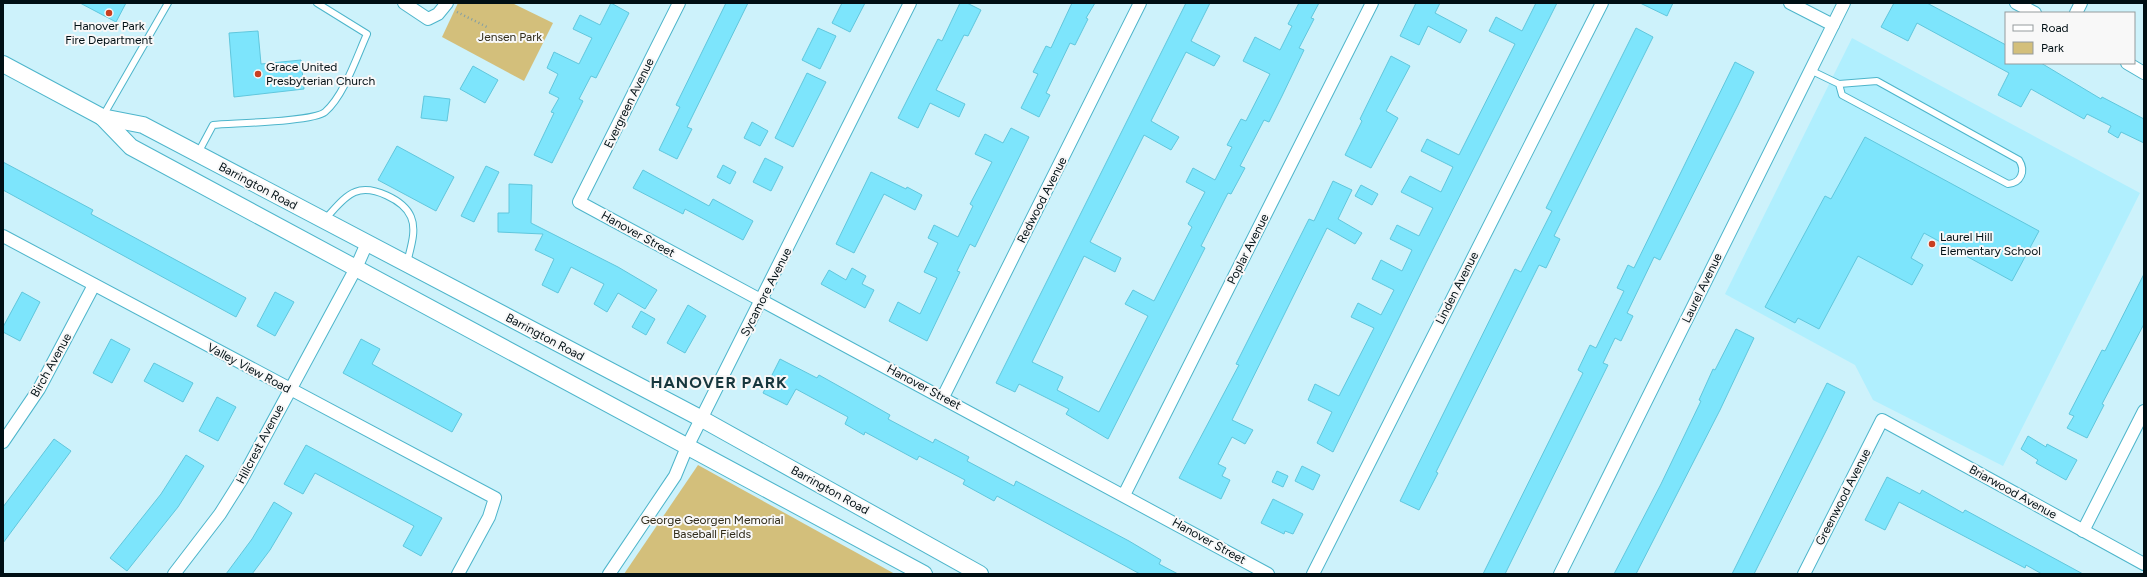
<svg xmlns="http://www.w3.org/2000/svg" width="2147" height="577" font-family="Figtree,sans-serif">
  <rect width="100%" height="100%" fill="#cdf2fb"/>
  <polygon fill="#b0effe" points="1852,38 2140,193 2003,466 1873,400 1855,365 1725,294"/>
  <g fill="#d3bf7b">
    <polygon points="458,3 512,3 553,23 524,81 442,37"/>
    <polygon points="698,465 895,574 624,574"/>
  </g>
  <g fill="#7de5fc" stroke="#60c7dd">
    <polygon points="80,3 126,3 116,22"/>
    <polygon points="611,3 629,13 596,78 591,76 579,99 583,101 552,163 534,155 554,113 551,112 559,98 549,93 558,74 547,68 554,52 579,64 592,38 573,29 580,15 600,25"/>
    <polygon points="726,3 748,3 687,127 692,129 677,159 659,150 680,107 676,105"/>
    <polygon points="842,3 865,3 850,32 832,23"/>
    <polygon points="960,3 967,3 981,10 968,36 964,35 936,90 965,104 959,117 930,103 918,128 898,118 938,39 942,41"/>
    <polygon points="1072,3 1095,3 1086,18 1088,19 1075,45 1070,43 1046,93 1050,95 1039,117 1021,108 1038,74 1033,72 1046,46 1051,48"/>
    <polygon points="1186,3 1210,3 1191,41 1220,56 1214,66 1186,52 1151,121 1179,137 1171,150 1144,135 1090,242 1121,258 1115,272 1084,256 1032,362 1063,377 1057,390 1099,412 1148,316 1125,304 1133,290 1154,301 1192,227 1188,224 1205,192 1186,182 1193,168 1215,180 1232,147 1227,145 1241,119 1246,121 1270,74 1243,61 1255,37 1280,50 1292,26 1288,24 1299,3 1319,3 1311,18 1314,19 1299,48 1304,50 1282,96 1269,122 1264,120 1240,166 1245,168 1231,194 1228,193 1201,246 1205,248 1108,439 1066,414 1069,409 1019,384 1015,392 996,383"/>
    <polygon points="1416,3 1440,3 1435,13 1467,30 1460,43 1428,26 1419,45 1400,36"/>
    <polygon points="1536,3 1557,3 1426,263 1333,452 1317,443 1332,412 1308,400 1315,384 1339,396 1374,328 1351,317 1358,303 1381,315 1394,290 1372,279 1381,260 1402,271 1412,250 1390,239 1397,225 1419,236 1433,208 1401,192 1410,176 1441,192 1453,167 1421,151 1427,139 1459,155 1515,44 1489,31 1496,17 1522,31"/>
    <polygon points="1640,3 1673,3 1667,16"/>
    <polygon points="1894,3 1927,3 2006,45 2006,63 2041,63 2101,99 2102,97 2144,119 2144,143 2121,132 2118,138 2108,132 2111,126 2087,114 2084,119 2031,89 2021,107 1998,95 2009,73 1917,23 1908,41 1881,27"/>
    <polygon points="818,28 836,36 820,69 802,60"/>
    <polygon points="1636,28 1653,37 1554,236 1560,239 1546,268 1539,265 1436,472 1438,473 1419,510 1400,501 1515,269 1521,272 1552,211 1546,208"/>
    <polygon points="258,31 261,64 301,60 304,89 234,97 229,33"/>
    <polygon points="1391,56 1410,66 1386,111 1398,118 1371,168 1345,155 1362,121 1360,119"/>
    <polygon points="1735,62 1754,72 1738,105 1660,260 1654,257 1627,313 1633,316 1621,341 1615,338 1603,363 1608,365 1505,574 1483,574 1583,373 1578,370 1590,345 1596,348 1624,291 1617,288 1628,265 1634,268"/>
    <polygon points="473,66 498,80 485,103 460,89"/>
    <polygon points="807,73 826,82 793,147 775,138"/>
    <polygon points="424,96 450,99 447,121 421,118"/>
    <polygon points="752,122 768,131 760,146 744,138"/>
    <polygon points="1011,128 1029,137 975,247 970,244 957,271 960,272 927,341 889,321 898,302 920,314 937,278 924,272 938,243 928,238 934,225 958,237 973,206 970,204 992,162 975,154 985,134 1003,143"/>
    <polygon points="1865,137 2039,231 2012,281 1924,233 1911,258 1923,265 1912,285 1858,256 1819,329 1798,318 1795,323 1765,307 1825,196 1831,199"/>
    <polygon points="397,146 454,177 436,211 378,180"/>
    <polygon points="765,158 783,167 771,191 753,182"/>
    <polygon points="3,162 93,210 91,214 246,298 236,317 3,190"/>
    <polygon points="723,165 736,172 730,184 717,177"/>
    <polygon points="486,166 499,172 474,222 461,216"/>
    <polygon points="643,170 709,206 713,199 753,221 743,240 685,209 683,214 633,188"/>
    <polygon points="871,172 906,189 907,187 922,195 915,210 884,194 854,253 836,244"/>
    <polygon points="1333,181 1352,190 1338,219 1362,233 1355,244 1327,228 1232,420 1253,430 1245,444 1232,437 1218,464 1226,468 1222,476 1230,480 1221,499 1179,478 1239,365 1236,364 1309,219 1314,221"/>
    <polygon points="509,184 532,185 531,223 618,267 657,290 645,309 618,293 607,312 594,304 604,284 571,267 558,293 542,285 554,259 535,250 543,234 498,232 498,213 509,213"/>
    <polygon points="1361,185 1378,194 1372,205 1355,196"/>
    <polygon points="852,268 866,276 862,284 874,290 865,308 821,284 829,270 846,280"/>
    <polygon points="2144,274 2144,324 2102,404 2104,405 2087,438 2067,428 2074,416 2069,414 2102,350 2105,351"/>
    <polygon points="22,292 40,302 20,341 3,332 3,327"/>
    <polygon points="275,292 294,302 275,336 257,326"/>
    <polygon points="688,305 706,316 685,353 667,343"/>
    <polygon points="641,311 655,319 646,335 632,327"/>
    <polygon points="1736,329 1754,338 1720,410 1636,574 1614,574 1661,484 1701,401 1699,400 1713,369 1715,370"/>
    <polygon points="111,339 130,349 112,383 93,373"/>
    <polygon points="361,339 380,349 372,364 462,414 452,432 343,373"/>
    <polygon points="780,359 817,378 819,375 853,394 890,415 888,419 933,443 935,439 969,457 967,461 1014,486 1016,481 1129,541 1161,560 1159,564 1178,574 1140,574 997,496 994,501 963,484 965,480 919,456 917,460 865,432 864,435 845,424 848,417 796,389 787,405 763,393"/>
    <polygon points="154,363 193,383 183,402 144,381"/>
    <polygon points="1827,383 1845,392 1827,429 1754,574 1732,574"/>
    <polygon points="217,397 236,407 218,441 199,431"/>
    <polygon points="2028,436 2046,447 2047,444 2077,460 2066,480 2036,463 2038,460 2021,449"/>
    <polygon points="54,439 71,451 3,543 3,507"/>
    <polygon points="306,445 442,518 421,556 403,546 414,526 315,473 303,494 284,484"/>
    <polygon points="186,455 204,466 178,507 127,571 110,558 161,494"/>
    <polygon points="1302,466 1320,475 1313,490 1295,481"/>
    <polygon points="1277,471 1288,476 1283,487 1272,482"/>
    <polygon points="1887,477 1920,494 1922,490 1963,513 1965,510 2083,574 2042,574 2026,565 2025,568 1899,502 1885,530 1865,520"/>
    <polygon points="1273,499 1303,514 1293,534 1285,531 1284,534 1261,523"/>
    <polygon points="274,502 292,513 270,550 252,574 226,574 252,539"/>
  </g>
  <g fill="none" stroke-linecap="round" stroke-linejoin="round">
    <g stroke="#4db5cb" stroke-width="8">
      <g id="service">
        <path d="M 1810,70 L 1839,84 L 1877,81 L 2019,160 C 2026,171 2021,183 2008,184 L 1842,95 L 1839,84"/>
        <polyline points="103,116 168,3"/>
        <path d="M 198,153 L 213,125 C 233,123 313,122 325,112 C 344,96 357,56 367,34 L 317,3"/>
        <path d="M 325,219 C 333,211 344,196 355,192 C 372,185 404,200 411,217 C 417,231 410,249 407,263"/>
      </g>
    </g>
    <g stroke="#4db5cb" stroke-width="14">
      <g id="minor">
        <polyline points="404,3 428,19 438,14 447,3"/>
        <polyline points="679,3 579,202 1268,574"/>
        <polyline points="1790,3 1833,25"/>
        <polyline points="2016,3 2035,13"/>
        <polyline points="2076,13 2081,3"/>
        <polyline points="2127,63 2144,73"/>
        <polyline points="3,236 495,498 489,517 458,574"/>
        <polyline points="943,397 1140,3"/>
        <polyline points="3,442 39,389 94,285"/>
        <polyline points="1124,495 1372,3"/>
        <polyline points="2083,531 2144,411"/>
        <polyline points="174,574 220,514 242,479 356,268 367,243"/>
        <polyline points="609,574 675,476 687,447 910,3"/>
        <polyline points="1313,574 1602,3"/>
        <polyline points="1560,574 1844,3"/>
        <polyline points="1804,574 1882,420 2144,564"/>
      </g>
    </g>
    <g stroke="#4db5cb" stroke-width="18">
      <g id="secondary">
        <polyline points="3,64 102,117 143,125 702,419 980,574"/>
        <polyline points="102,117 131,147 924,574"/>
      </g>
    </g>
    <polyline stroke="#819ea5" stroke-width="2.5" stroke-dasharray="1 3" stroke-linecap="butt" points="457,12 487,27"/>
    <use href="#service" stroke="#fff" stroke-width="6"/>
    <use href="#minor" stroke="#fff" stroke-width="12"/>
    <use href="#secondary" stroke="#fff" stroke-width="16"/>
  </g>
  <g fill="#c93f21" stroke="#f8f8f8" stroke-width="1.5">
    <circle cx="109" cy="13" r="4"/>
    <circle cx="258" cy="74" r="4"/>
    <circle cx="1932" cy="244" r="4"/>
  </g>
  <g text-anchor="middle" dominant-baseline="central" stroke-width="4" stroke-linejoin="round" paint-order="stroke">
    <g font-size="12" fill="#000f14" stroke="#f8f8f8" text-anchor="start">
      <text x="109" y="26" text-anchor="middle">Hanover Park<tspan x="109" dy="14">Fire Department</tspan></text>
      <text x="266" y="67">Grace United<tspan x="266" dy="14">Presbyterian Church</tspan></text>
      <text x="1940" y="237">Laurel Hill<tspan x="1940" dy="14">Elementary School</tspan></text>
    </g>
    <g font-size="12" fill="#302b19" stroke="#f8f8f8">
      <text x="510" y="37">Jensen Park</text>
      <text x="712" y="520">George Georgen Memorial<tspan x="712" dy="14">Baseball Fields</tspan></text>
    </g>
    <g font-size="12" fill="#000f14" stroke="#f8f8f8">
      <text transform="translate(629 103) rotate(-64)">Evergreen Avenue</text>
      <text transform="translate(258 186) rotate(28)">Barrington Road</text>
      <text transform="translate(1042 200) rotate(-63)">Redwood Avenue</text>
      <text transform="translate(638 234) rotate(29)">Hanover Street</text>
      <text transform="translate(1248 249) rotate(-63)">Poplar Avenue</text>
      <text transform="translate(1457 288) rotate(-63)">Linden Avenue</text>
      <text transform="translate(1702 288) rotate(-64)">Laurel Avenue</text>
      <text transform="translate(766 292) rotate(-63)">Sycamore Avenue</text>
      <text transform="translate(545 337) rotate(28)">Barrington Road</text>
      <text transform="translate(51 365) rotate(-61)">Birch Avenue</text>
      <text transform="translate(249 368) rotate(28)">Valley View Road</text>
      <text transform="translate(924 387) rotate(28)">Hanover Street</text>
      <text transform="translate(260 444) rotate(-62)">Hillcrest Avenue</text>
      <text transform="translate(830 490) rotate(29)">Barrington Road</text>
      <text transform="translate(2013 492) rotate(29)">Briarwood Avenue</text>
      <text transform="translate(1843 497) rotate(-63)">Greenwood Avenue</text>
      <text transform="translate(1209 541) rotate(29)">Hanover Street</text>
    </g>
    <g font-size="16" font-weight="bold" letter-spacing="1" fill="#16363d" stroke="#f8f8f8">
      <text x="719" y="382">HANOVER PARK</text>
    </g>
  </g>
  <rect width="2147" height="577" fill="none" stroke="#000f14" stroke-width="8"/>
  <rect x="2005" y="12" width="130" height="52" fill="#f8f8f8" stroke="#959b9d"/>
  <rect x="2013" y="25" width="20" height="6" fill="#ffffff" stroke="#959b9d"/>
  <text x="2041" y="32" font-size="12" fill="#000f14">Road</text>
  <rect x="2013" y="42" width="20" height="12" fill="#d3bf7b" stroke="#959b9d"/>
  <text x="2041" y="52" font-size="12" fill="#000f14">Park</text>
</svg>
